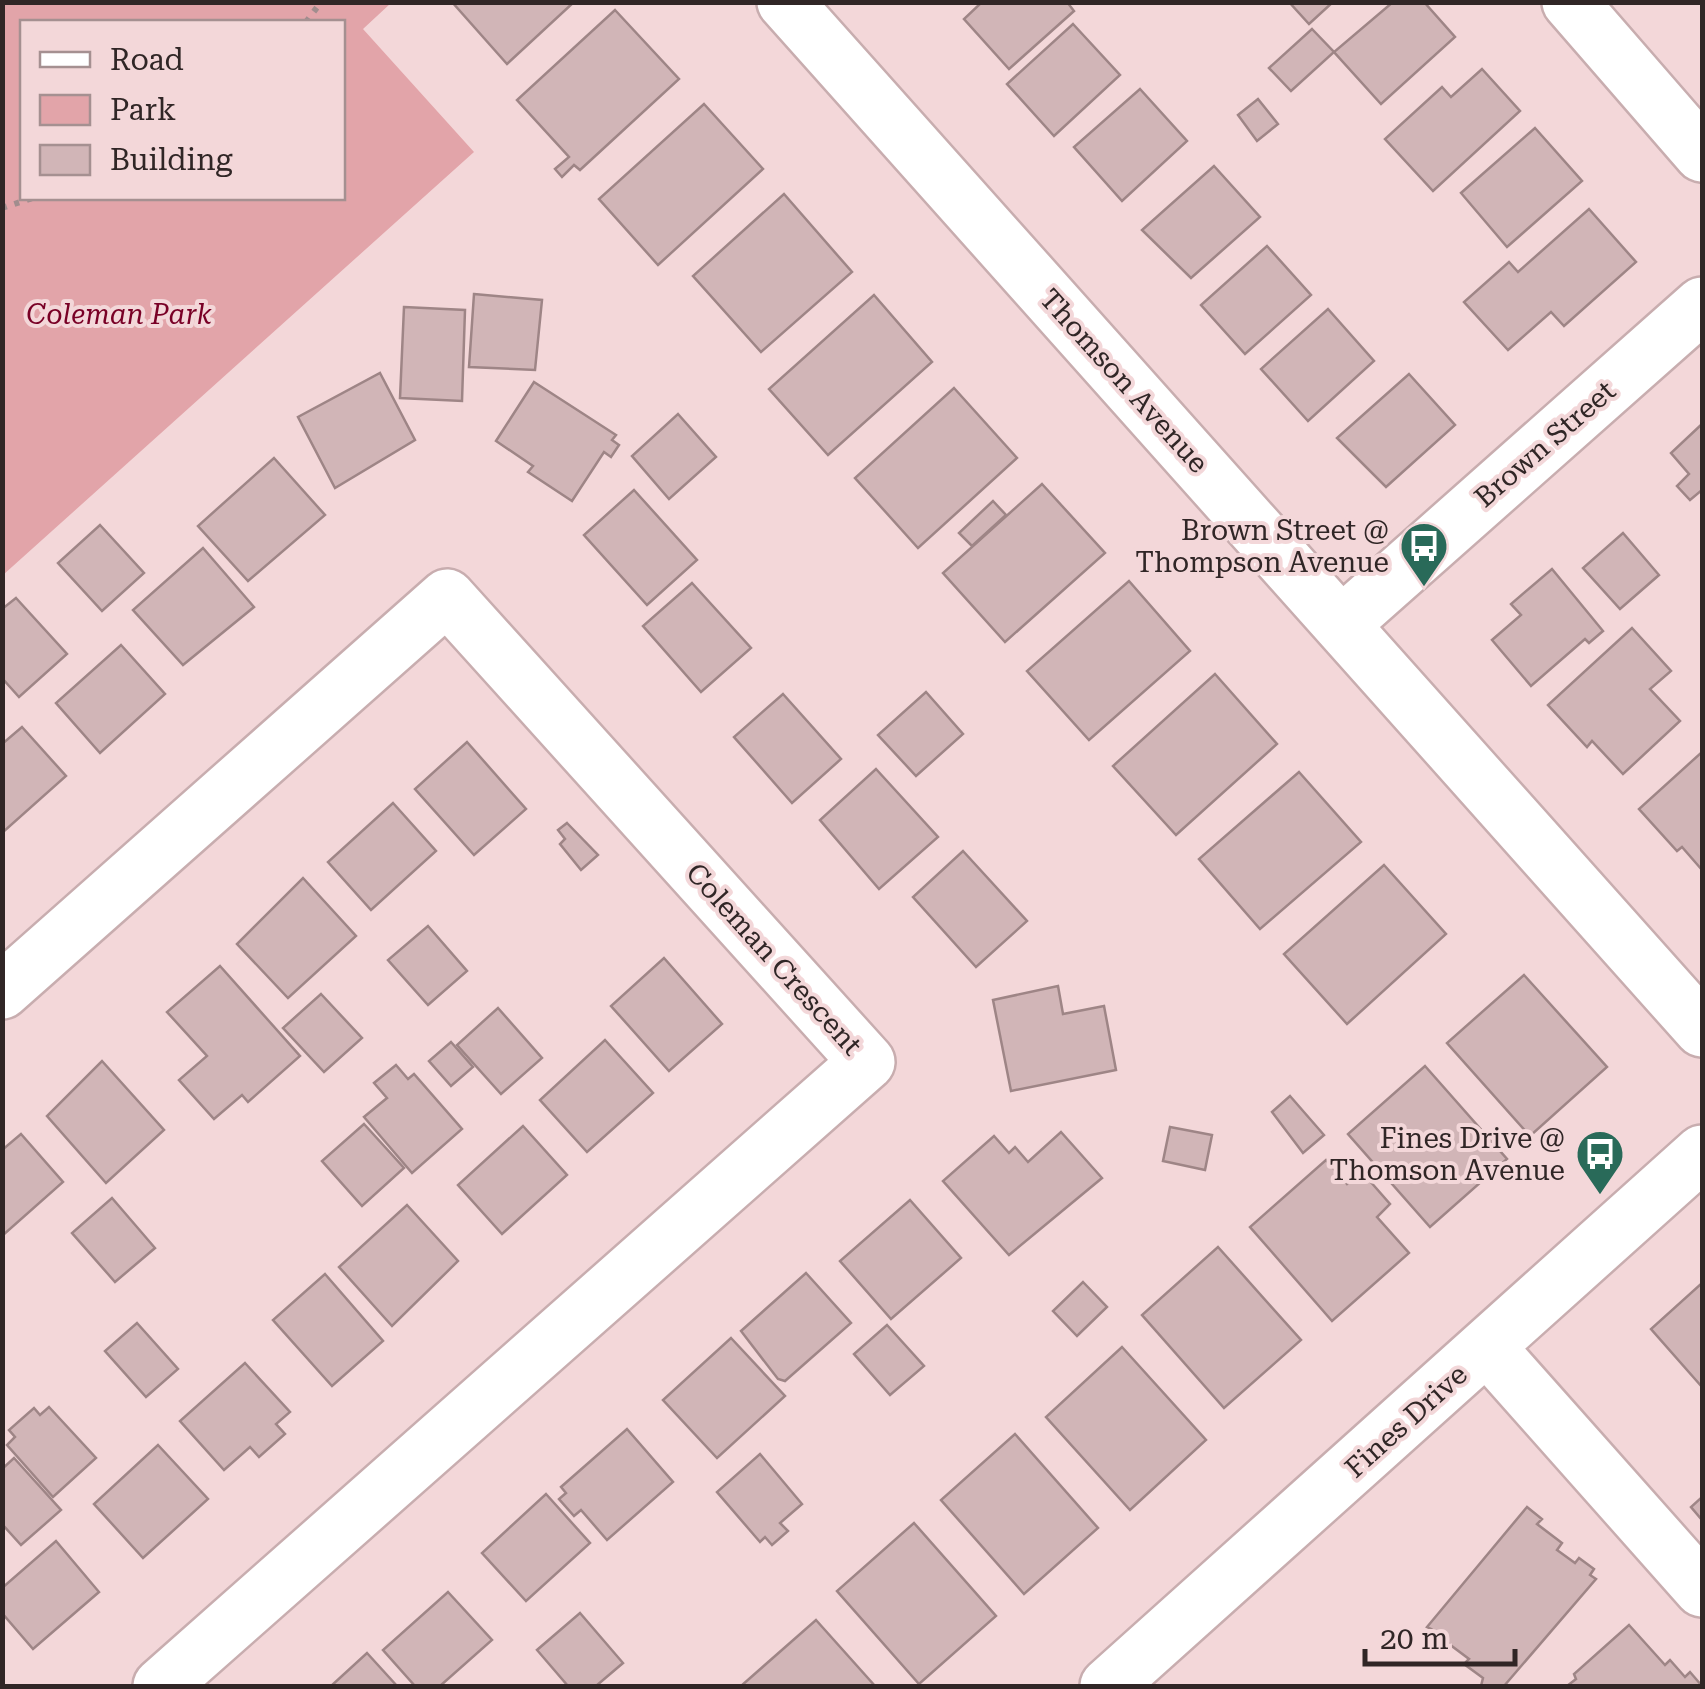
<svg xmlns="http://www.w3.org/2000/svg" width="1705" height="1689" font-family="'Roboto Serif',serif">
  <rect width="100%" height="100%" fill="#f3d7d9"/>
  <path fill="#e2a4a9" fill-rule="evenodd" d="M 3,2 L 391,3 L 363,29 L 474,152 L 3,575 ZM 22,22 L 342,22 L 342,198 L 22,198 Z"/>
  <g fill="#d1b5b7" stroke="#9e8586" stroke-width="2.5">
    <polygon points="452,2 574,2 507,64"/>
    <polygon points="982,2 1067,2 1074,11 1009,69 964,19"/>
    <polygon points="1289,2 1333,2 1309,24"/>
    <polygon points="1393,2 1424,2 1455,37 1381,104 1334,52"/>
    <polygon points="615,10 679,79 580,170 574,165 562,177 555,169 569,157 517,100"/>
    <polygon points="1073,24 1120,75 1054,136 1007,84"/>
    <polygon points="1312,29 1334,52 1291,91 1269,68"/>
    <polygon points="1482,69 1520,111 1433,191 1385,139 1442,87 1451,97"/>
    <polygon points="1140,89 1187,141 1122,201 1074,147"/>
    <polygon points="1258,99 1278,124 1257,141 1238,115"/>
    <polygon points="704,104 763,169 658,265 599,199"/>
    <polygon points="1535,128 1582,181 1507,247 1461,193"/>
    <polygon points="1214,166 1260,217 1191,278 1142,230"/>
    <polygon points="784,194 852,272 761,352 693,276"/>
    <polygon points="1589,209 1636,262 1564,326 1551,312 1508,350 1464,302 1509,262 1518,272"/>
    <polygon points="1267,246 1311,295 1245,354 1201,305"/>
    <polygon points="474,294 542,300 535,370 469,367"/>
    <polygon points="874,295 932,362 828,455 769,389"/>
    <polygon points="404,307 465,310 462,401 400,398"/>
    <polygon points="1328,309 1374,361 1308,421 1261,369"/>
    <polygon points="380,373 415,440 335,488 298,417"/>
    <polygon points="1409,374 1455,425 1386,487 1337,438"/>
    <polygon points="534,382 616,435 612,440 619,445 611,457 604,452 572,501 528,472 533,466 496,441"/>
    <polygon points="954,388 1017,458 918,548 855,478"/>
    <polygon points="678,414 716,457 669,499 632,456"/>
    <polygon points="1702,424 1702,490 1690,500 1677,486 1689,474 1671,453"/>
    <polygon points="274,458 325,515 248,581 198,526"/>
    <polygon points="1042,484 1105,553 1005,642 943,573"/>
    <polygon points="634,490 697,560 647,605 584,535"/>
    <polygon points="993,501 1006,515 972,546 959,533"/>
    <polygon points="100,525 144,573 102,611 58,563"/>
    <polygon points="1623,533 1659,575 1620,609 1583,568"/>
    <polygon points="203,548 254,607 183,665 133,610"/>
    <polygon points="1552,569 1603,631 1589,643 1585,639 1531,686 1492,640 1521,615 1511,604"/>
    <polygon points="1129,581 1190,651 1089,740 1027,671"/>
    <polygon points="692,583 751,648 701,692 643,626"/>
    <polygon points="16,598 67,654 19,697 2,678 2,609"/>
    <polygon points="1632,628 1671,671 1650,689 1680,721 1623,774 1592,741 1587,747 1548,705"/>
    <polygon points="121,645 165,694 100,753 56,703"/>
    <polygon points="1215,674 1277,744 1176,835 1113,766"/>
    <polygon points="926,692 963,734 916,776 878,735"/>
    <polygon points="783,694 841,759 792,803 734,737"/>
    <polygon points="22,727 66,776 2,833 2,744"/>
    <polygon points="467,742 526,809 474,855 415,789"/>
    <polygon points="1702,752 1702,870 1682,847 1677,851 1639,809"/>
    <polygon points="876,769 938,837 879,889 820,820"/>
    <polygon points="1299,772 1361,842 1260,929 1199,859"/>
    <polygon points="393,803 436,851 371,910 328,862"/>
    <polygon points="567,823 598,855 581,870 560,844 565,839 558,830"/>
    <polygon points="963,851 1027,921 976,967 913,897"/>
    <polygon points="1384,865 1446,934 1347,1024 1284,954"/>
    <polygon points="303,878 356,936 288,998 237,944"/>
    <polygon points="428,926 467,971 428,1005 388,960"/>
    <polygon points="664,958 722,1024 669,1071 611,1006"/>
    <polygon points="220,966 300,1056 248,1102 242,1095 214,1119 179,1080 207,1056 167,1012"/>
    <polygon points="1524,975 1607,1067 1530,1136 1447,1043"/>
    <polygon points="1058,986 1063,1014 1104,1006 1116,1070 1011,1091 993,1000"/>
    <polygon points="321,994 362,1038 324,1072 283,1028"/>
    <polygon points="498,1008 542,1058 501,1094 457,1045"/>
    <polygon points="605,1040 653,1093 587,1152 540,1100"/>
    <polygon points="451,1042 473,1067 451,1086 429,1061"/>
    <polygon points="102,1061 164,1130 106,1183 47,1116"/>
    <polygon points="396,1065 408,1079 414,1074 462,1129 412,1173 364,1117 387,1098 374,1083"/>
    <polygon points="1425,1066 1507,1159 1430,1227 1348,1134"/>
    <polygon points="1290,1096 1324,1135 1303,1153 1272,1112"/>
    <polygon points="364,1124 404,1168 362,1206 322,1161"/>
    <polygon points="523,1126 567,1175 502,1234 458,1185"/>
    <polygon points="1170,1127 1212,1135 1205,1170 1163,1161"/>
    <polygon points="1061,1132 1102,1178 1009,1255 943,1181 994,1136 1009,1153 1015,1147 1028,1162"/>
    <polygon points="21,1134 63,1182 2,1236 2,1150"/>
    <polygon points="1326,1160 1347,1184 1361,1171 1369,1180 1390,1204 1377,1217 1409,1253 1332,1321 1250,1227"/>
    <polygon points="112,1198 155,1248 115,1282 72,1233"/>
    <polygon points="910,1200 961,1258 891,1319 840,1261"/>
    <polygon points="407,1205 458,1261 392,1326 339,1267"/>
    <polygon points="1218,1247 1301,1340 1224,1408 1142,1315"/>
    <polygon points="806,1273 851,1323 785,1381 778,1379 741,1331"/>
    <polygon points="325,1274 383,1341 332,1386 273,1320"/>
    <polygon points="1083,1282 1107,1307 1077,1336 1053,1311"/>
    <polygon points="1702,1283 1702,1387 1651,1329"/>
    <polygon points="137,1323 178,1369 146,1397 105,1351"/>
    <polygon points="887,1325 924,1366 890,1395 854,1354"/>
    <polygon points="731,1338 785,1396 717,1458 663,1400"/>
    <polygon points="1122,1347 1206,1440 1130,1510 1046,1417"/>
    <polygon points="245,1363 290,1412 276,1424 285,1434 259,1457 250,1447 224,1470 180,1421"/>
    <polygon points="49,1407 96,1458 53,1497 7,1445 15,1437 9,1430 34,1408 40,1415"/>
    <polygon points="627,1429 673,1482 607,1540 581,1510 574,1516 559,1499 566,1493 561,1487"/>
    <polygon points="1015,1434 1098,1528 1024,1594 941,1500"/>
    <polygon points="158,1445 208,1499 143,1558 94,1504"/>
    <polygon points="760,1454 802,1504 780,1523 788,1531 772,1545 765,1537 760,1542 717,1492"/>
    <polygon points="14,1458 61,1510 21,1545 2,1524 2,1469"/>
    <polygon points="546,1494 590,1543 526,1601 482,1553"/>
    <polygon points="1702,1497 1702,1520 1691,1507"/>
    <polygon points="1527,1507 1542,1519 1537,1524 1562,1543 1557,1550 1575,1563 1579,1558 1594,1569 1590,1575 1596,1579 1504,1686 1481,1686 1483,1678 1464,1664 1469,1659 1445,1641 1441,1646 1426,1635 1431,1629 1427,1627"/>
    <polygon points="914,1523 996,1616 919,1684 837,1591"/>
    <polygon points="56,1541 99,1592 33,1649 2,1613 2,1588"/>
    <polygon points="448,1592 492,1640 440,1686 415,1686 383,1650"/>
    <polygon points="580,1613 623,1663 596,1686 568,1686 537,1650"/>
    <polygon points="816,1620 875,1686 741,1686"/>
    <polygon points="1629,1625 1665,1665 1670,1660 1685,1677 1690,1672 1702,1686 1567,1686 1576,1679 1574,1674"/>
    <polygon points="367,1653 397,1686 331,1686"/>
  </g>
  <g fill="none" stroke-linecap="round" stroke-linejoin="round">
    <g stroke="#c8adaf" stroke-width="60">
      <g id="minor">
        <polyline points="785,2 1702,1029"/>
        <polyline points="1570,2 1702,154"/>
        <polyline points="1342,624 1702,305"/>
        <polyline points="2,991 447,597 867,1062 161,1686"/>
        <polyline points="1488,1348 1702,1589"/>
        <polyline points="1108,1686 1702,1153"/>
      </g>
    </g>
    <g stroke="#a18d8e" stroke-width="6" stroke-dasharray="5 8" stroke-linecap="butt">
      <polyline points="306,22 321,2"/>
      <polyline points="2,208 33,198"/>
    </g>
    <use href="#minor" stroke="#fff" stroke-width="55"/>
  </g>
  <defs>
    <g id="bus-pin" transform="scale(2.5)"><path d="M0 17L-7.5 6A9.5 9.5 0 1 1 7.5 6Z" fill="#296a59" stroke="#f3d7d9"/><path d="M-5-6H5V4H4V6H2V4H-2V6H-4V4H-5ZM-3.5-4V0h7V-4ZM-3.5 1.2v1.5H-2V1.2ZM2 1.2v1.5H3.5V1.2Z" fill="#fff"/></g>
  </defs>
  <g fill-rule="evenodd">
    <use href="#bus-pin" x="1424" y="546"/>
    <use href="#bus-pin" x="1600" y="1154"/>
  </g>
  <g text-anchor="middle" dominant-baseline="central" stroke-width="8" stroke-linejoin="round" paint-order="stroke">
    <g font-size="28" font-style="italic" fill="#790026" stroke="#f3d7d9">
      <text x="119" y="314">Coleman Park</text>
    </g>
    <g font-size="28" fill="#302626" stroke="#f3d7d9">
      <text transform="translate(1124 381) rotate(48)">Thomson Avenue</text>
      <text transform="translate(1545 444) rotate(-41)">Brown Street</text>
      <text transform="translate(774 959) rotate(48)">Coleman Crescent</text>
      <text transform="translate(1406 1421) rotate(-42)">Fines Drive</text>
    </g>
    <g font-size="28" fill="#302626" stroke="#f3d7d9" text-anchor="end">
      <text x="1389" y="530">Brown Street @<tspan x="1389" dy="32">Thompson Avenue</tspan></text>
      <text x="1565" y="1138">Fines Drive @<tspan x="1565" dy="32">Thomson Avenue</tspan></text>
    </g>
  </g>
  <rect width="1705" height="1689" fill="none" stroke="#302626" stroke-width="10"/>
  <rect x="20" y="20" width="325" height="180" fill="#f3d7d9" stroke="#a59091" stroke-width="2.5"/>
  <rect x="40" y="52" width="50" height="15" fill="#ffffff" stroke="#a59091" stroke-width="2.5"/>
  <text x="110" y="70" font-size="30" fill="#302626">Road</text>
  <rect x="40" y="95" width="50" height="30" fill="#e2a4a9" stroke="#a59091" stroke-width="2.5"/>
  <text x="110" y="120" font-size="30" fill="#302626">Park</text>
  <rect x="40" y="145" width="50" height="30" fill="#d1b5b7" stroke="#a59091" stroke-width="2.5"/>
  <text x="110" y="170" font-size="30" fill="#302626">Building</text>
  <path d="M1365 1649v15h150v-15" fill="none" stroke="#302626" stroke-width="5"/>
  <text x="1380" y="1649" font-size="30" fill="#302626" stroke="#f3d7d9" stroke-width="8" paint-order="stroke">20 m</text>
</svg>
